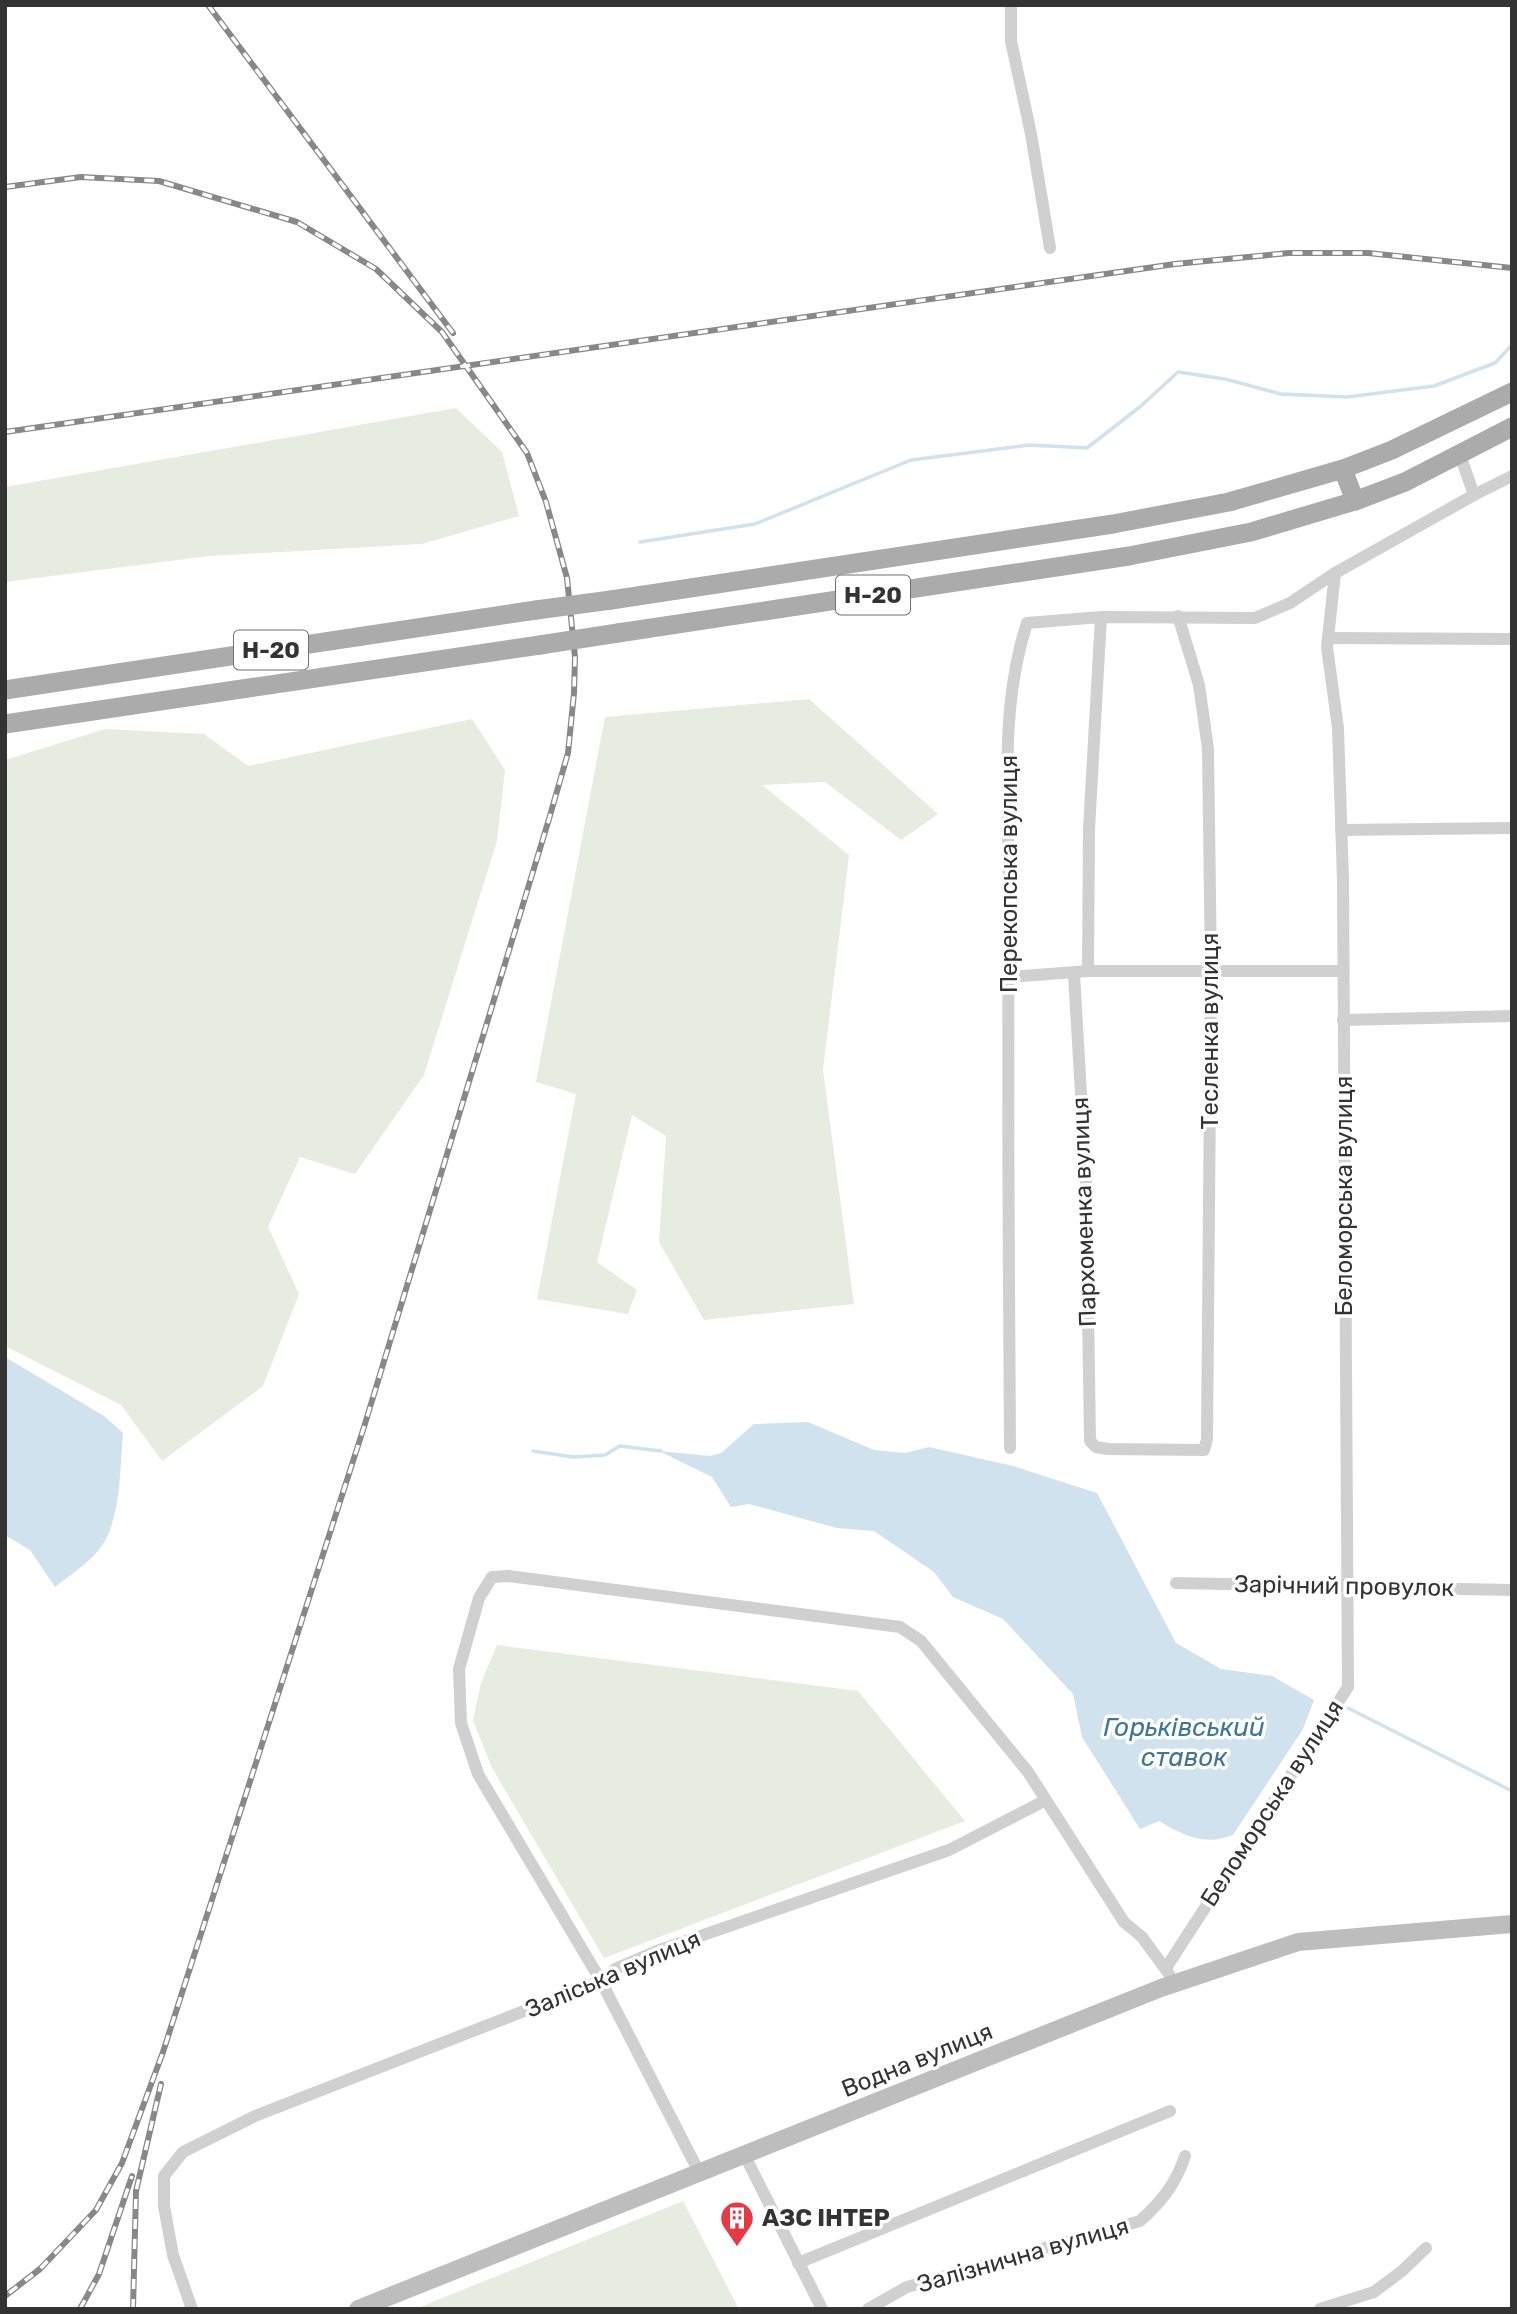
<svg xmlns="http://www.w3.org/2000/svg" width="1517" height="2314" font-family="Rubik,sans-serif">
  <rect width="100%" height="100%" fill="#fff"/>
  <g fill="#e6ecdf">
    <polygon points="456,408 502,452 519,516 422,544 209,556 5,582 5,487"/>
    <polygon points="809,699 938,814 901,840 825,782 762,785 849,855 823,1070 854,1304 704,1320 659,1242 666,1136 632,1115 597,1262 637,1290 628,1314 537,1299 576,1094 536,1082 605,717"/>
    <polygon points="472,719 505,770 497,841 424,1075 355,1174 300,1157 268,1227 299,1294 263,1386 162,1461 121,1405 5,1346 5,760 105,729 204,734 248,766"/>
    <polygon points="497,1645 858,1691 965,1821 604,1958 492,1768 473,1720 481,1683"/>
    <polygon points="683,2201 739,2309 415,2309"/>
  </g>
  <g fill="#cfe2ee">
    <path d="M 5,1357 L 104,1416 L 123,1433 C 120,1467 121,1506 107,1537 C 98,1557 72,1574 55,1587 L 30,1550 L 5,1535 Z"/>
    <path d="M 808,1422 L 874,1450 L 906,1453 L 929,1447 L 1013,1466 L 1097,1493 L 1176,1643 L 1221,1669 L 1272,1676 L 1314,1700 L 1303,1729 L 1233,1835 C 1205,1846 1184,1836 1159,1821 L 1140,1829 L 1082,1737 L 1073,1694 L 1003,1619 L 953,1597 L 934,1572 L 874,1531 L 837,1528 L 749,1504 L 731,1507 L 712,1477 L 659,1451 L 710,1456 L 721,1453 L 754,1424 Z"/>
  </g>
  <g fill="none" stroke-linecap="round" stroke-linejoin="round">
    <g stroke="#cfe2ee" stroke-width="3.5">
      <polyline points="640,542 755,524 911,460 1029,445 1087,448 1141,406 1178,372 1225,379 1281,394 1347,397 1434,386 1495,363 1512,345"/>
      <polyline points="533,1451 573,1457 605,1455 620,1446 661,1451"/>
      <polyline points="1348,1708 1512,1791"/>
    </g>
    <g stroke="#d0d0d0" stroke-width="12">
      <polyline points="1011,5 1011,41 1031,134 1050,248"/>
      <polyline points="1474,495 1512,476"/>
      <polyline points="1328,638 1512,639"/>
      <polyline points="1341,830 1512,828"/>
      <polyline points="1088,971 1089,829 1101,617"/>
      <polyline points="1074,975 1086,1178 1090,1441 1096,1447 1108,1449 1204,1450 1207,1439 1211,970 1208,749 1199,685 1178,616"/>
      <polyline points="1008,977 1088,971 1343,971"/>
      <polyline points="1343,1020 1512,1016"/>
      <path d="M 1010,1448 C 1009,1263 1007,1077 1009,892 C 1009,804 999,708 1027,623 L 1101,617 L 1255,618 L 1290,603 L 1335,573"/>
      <polyline points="1176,1583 1512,1590"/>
      <polyline points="1166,1968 1348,1687 1343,880 1338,728 1327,647 1335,573 1474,495 1460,455"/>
      <polyline points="745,2156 822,2309"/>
      <polyline points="700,2174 601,1981 478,1774 461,1723 459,1669 479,1598 492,1577 508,1576 900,1627 921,1641 1028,1772 1124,1922 1142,1937 1169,1974"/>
      <polyline points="798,2263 1170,2111"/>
      <polyline points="192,2309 173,2255 164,2206 164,2176 183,2152 255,2116 601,1981 615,1969 657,1951 949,1850 1044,1801"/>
      <path d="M 868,2309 L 907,2287 L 1140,2221 C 1161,2202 1176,2184 1185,2156"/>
      <polyline points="1320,2309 1374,2292 1402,2271 1426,2248"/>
    </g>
    <polyline stroke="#bdbdbd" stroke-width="18" points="358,2309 1161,1988 1298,1942 1512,1924"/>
    <g stroke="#ababab" stroke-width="19">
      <polyline points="1343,469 1355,501"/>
      <polyline points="611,600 1113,524 1229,502 1343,469 1392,450 1512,392"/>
      <polyline points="618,633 1129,556 1251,532 1355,501 1405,482 1512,427"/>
      <polyline points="5,690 536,610"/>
      <polyline points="5,724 540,645"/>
    </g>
    <g stroke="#888" stroke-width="6">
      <g id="rail">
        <polyline points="208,5 453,333"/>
        <polyline points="5,187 81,177 159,181 297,222 376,269 442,332 527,453 546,502 567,578 575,657 574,693 568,753 549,819 364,1427 163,2052 122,2163 96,2210 40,2269 5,2296"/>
        <polyline points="5,432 1175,264 1289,253 1368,253 1512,268"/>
        <polyline points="80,2309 99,2274 132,2176"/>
        <polyline points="133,2309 136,2191 161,2084"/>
      </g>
    </g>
    <use href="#rail" stroke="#fff" stroke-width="3.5" stroke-dasharray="10" stroke-linecap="butt"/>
    <g stroke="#ababab" stroke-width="19">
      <polyline points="536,610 611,600"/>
      <polyline points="540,645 618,633"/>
    </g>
  </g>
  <defs>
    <g id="building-pin" transform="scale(1.75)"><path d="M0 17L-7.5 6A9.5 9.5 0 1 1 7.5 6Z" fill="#e63946" stroke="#fff"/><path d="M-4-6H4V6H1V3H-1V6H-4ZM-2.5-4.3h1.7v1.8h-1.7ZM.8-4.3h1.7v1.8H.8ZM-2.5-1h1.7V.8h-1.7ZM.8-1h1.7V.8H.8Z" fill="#fff"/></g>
  </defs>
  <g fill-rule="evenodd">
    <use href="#building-pin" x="737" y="2218"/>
  </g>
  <g text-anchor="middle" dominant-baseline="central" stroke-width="7" stroke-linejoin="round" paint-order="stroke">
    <g fill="#fff" stroke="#707070" stroke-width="2">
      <rect x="836" y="575.5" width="74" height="39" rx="5"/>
      <rect x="234" y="630.5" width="74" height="39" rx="5"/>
    </g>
    <g font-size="23" font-weight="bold" fill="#333">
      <text x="873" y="595">Н-20</text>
      <text x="271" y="650">Н-20</text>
    </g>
    <g font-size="24" fill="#333" stroke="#fff">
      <text transform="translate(1009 874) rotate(-90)">Перекопська вулиця</text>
      <text transform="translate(1210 1031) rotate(-90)">Тесленка вулиця</text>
      <text transform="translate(1344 1196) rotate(-90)">Беломорська вулиця</text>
      <text transform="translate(1084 1212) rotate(-92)">Пархоменка вулиця</text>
      <text transform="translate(1344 1586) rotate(1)">Зарічний провулок</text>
      <text transform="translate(1272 1803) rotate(-57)">Беломорська вулиця</text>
      <text transform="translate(613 1974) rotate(-23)">Заліська вулиця</text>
      <text transform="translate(917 2060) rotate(-22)">Водна вулиця</text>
      <text transform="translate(1023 2255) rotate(-16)">Залізнична вулиця</text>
    </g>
    <g font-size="24" font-weight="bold" fill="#333" stroke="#fff" text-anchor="start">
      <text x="762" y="2218">АЗС ІНТЕР</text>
    </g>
    <g font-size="26" font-style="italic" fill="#3f7597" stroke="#fff">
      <text x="1184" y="1727">Горьківський<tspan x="1184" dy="30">ставок</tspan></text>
    </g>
  </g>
  <rect width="1517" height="2314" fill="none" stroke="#333333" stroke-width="14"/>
</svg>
